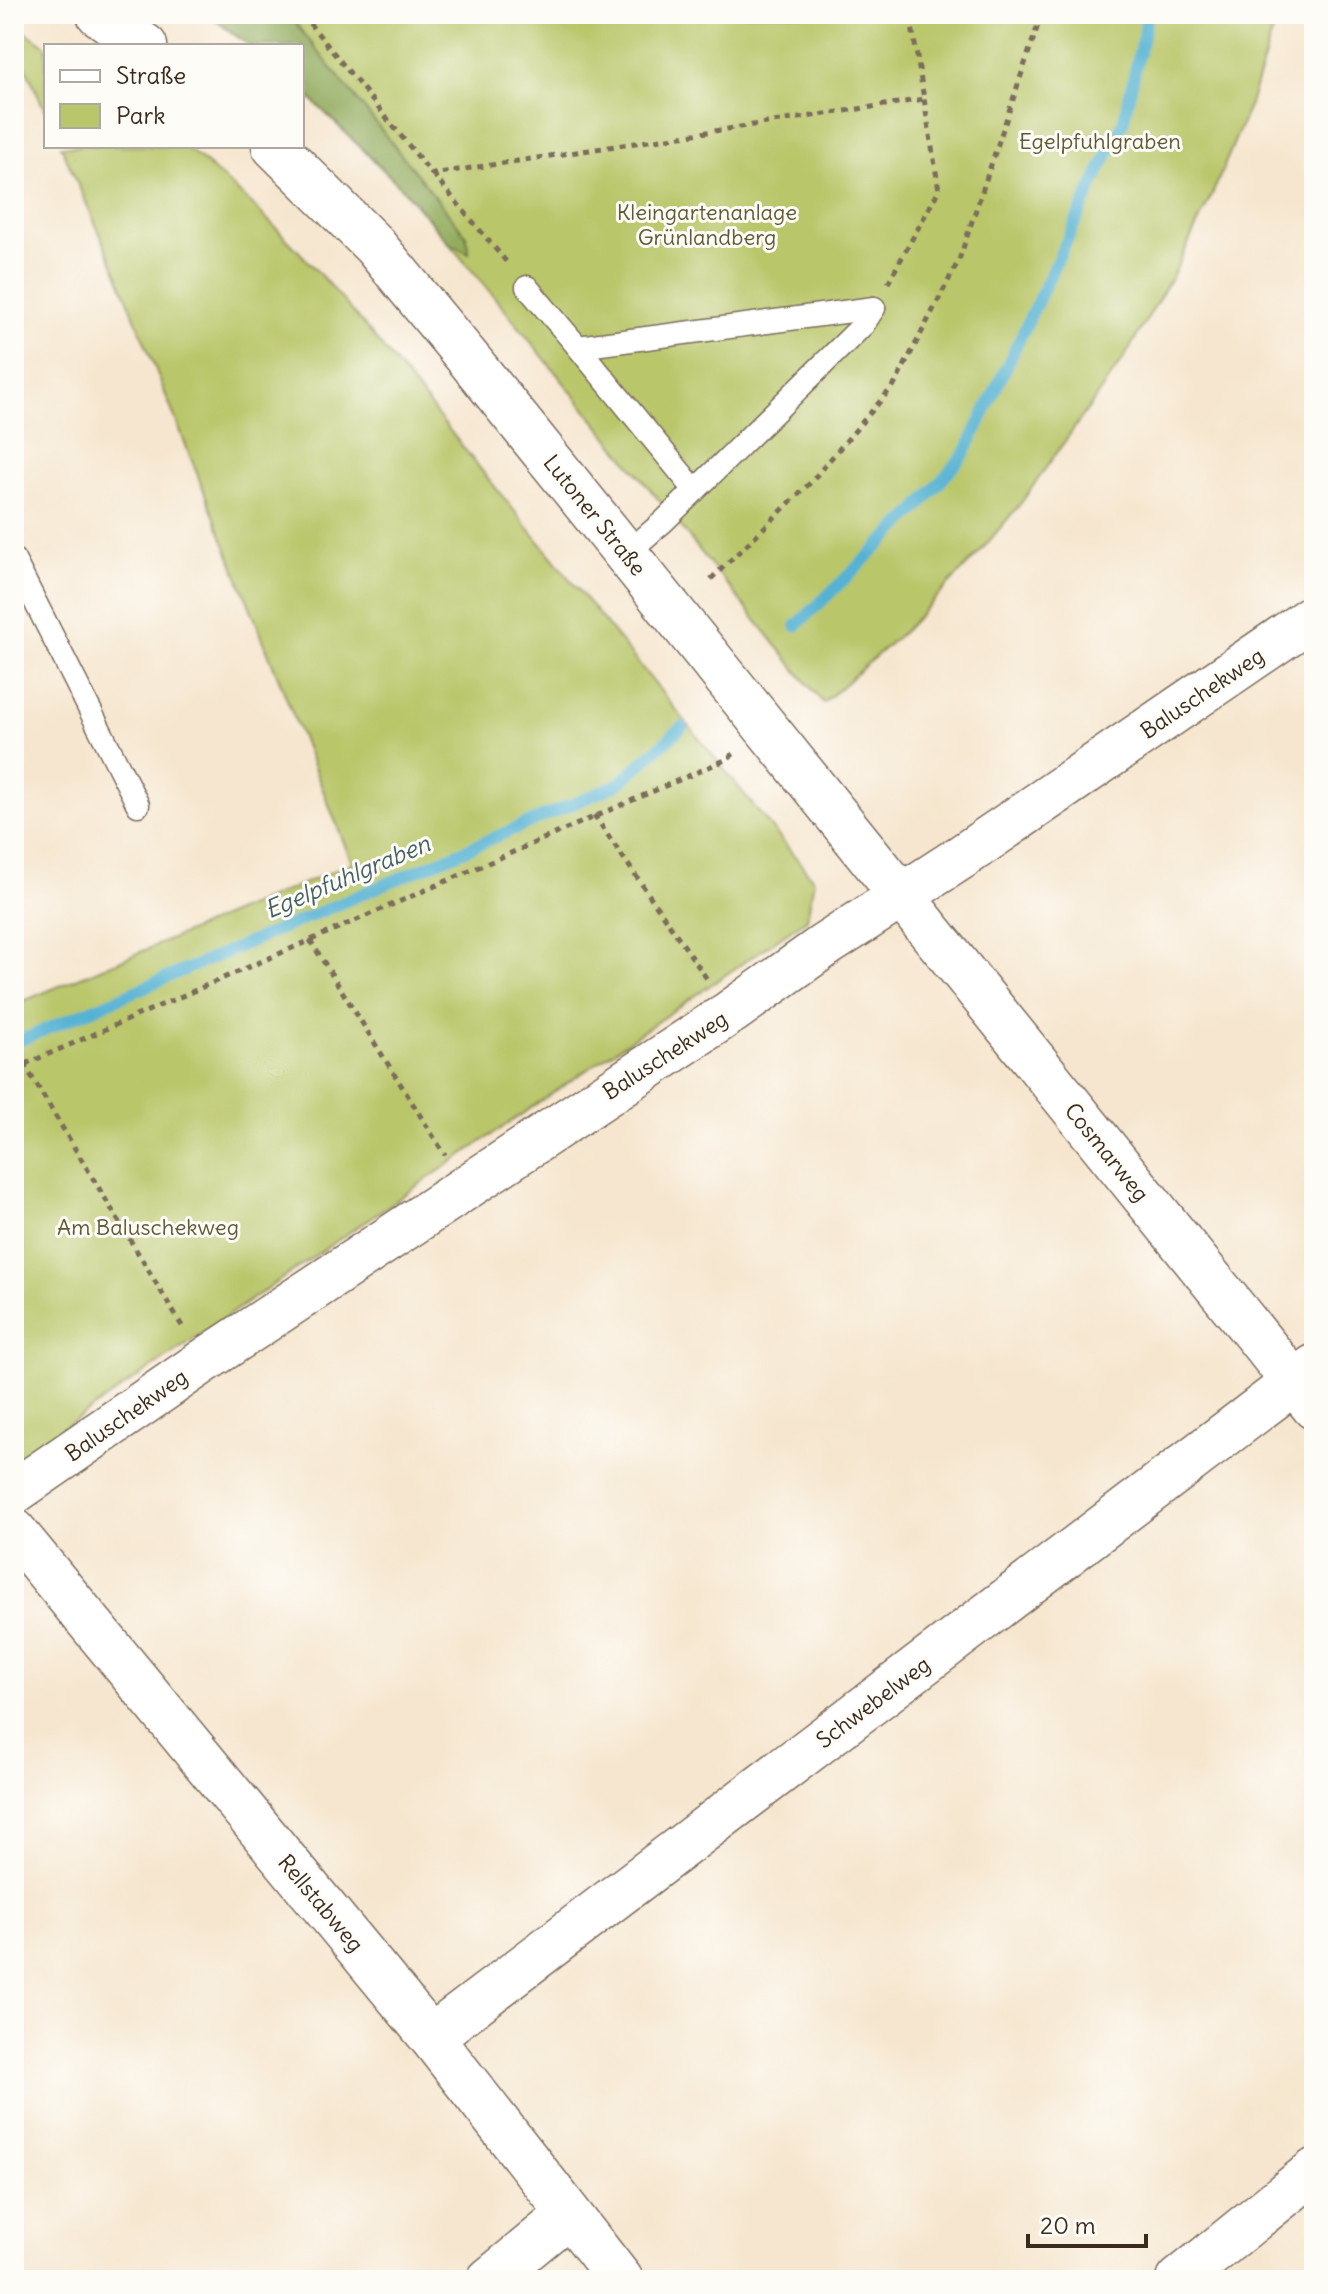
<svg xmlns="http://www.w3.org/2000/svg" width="1328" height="2294" font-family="Delius,sans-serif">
  <rect width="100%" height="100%" fill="#fdfcf7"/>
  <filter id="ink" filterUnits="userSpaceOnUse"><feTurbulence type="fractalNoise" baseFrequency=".0125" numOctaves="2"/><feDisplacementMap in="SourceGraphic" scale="16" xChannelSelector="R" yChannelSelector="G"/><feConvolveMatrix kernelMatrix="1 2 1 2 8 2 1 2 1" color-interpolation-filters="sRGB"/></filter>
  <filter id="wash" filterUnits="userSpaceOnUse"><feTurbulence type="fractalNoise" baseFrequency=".006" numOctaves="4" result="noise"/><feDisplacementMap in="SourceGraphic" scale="32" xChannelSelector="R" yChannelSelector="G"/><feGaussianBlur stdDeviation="1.8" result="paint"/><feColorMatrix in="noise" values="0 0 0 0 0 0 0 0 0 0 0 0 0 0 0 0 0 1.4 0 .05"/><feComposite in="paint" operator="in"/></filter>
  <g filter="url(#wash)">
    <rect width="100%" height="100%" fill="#f6e6cf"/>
    <g fill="#b9c669" stroke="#7a7844" stroke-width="2">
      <polygon points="207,14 1278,14 1250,104 1215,188 1174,273 1124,358 1021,503 979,553 905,630 823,703 502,306 403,189 302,90 302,46 250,46"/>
      <polygon points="14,24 46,46 46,113 14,40"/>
      <path d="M 61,146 L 184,146 C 299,235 388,354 478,466 C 590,604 702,742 814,880 L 807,919 L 14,1462 L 14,983 L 24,1001 L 352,863 L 116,270 Z"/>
    </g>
    <polygon fill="#92ab5d" stroke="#666a3e" stroke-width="2" points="207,14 288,14 466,235 469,253 450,244 403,189 302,90 302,46 250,46"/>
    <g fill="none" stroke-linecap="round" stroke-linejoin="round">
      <g stroke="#55b2d3" stroke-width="12">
        <polyline points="796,626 917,509 965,453 1123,123 1148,14"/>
        <polyline points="14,1043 617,785 682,727"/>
      </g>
    </g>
  </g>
  <g filter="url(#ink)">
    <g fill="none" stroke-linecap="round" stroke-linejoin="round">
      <g stroke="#7c6c5c" stroke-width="25">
        <g id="lane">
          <polyline points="527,287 578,347"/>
          <polyline points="694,489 578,347 874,308"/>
          <polyline points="626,554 664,521 863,325 874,308"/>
          <polyline points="14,560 138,805"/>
        </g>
      </g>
      <g stroke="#7c6c5c" stroke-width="47">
        <g id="street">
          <polyline points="14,1492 204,1361 731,1012 824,946 963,856 1314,616"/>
          <polyline points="14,1531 431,2037 621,2280"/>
          <polyline points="431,2037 1314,1367"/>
          <polyline points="489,2280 568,2215"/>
          <polyline points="1179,2280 1314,2171"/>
        </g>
      </g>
      <g stroke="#7c6c5c" stroke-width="47">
        <g id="secondary">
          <polyline points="99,14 145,46"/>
          <polyline points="274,146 374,245 471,362 1314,1407"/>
        </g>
      </g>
      <g stroke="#7c6c5c" stroke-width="5" stroke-dasharray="6 6" stroke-linecap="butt">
        <polyline points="302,14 432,174 924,99 910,14"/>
        <polyline points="433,174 509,265"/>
        <polyline points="888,283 939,190 924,99"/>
        <polyline points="711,579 809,484 895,384 959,260 1037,28 1040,14"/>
        <polyline points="594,815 707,979"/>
        <polyline points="310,940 445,1155"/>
        <polyline points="24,1064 182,1326"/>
        <polyline points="14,1069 725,760 735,753"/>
      </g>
      <use href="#lane" stroke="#fff" stroke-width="22"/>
      <use href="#street" stroke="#fff" stroke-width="44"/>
      <use href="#secondary" stroke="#fff" stroke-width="44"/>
    </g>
  </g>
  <g text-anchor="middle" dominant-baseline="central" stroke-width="6" stroke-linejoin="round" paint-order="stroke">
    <g font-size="22" fill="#615934" stroke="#fdfcf7">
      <text x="1100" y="141">Egelpfuhlgraben</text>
      <text x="707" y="212">Kleingartenanlage<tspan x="707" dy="25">Grünlandberg</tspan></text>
      <text x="148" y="1227">Am Baluschekweg</text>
    </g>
    <g font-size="22" fill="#3b2a1e" stroke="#fdfcf7">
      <text transform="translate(595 515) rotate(51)">Lutoner Straße</text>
      <text transform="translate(1202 693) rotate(-34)">Baluschekweg</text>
      <text transform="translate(665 1055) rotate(-33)">Baluschekweg</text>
      <text transform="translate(1107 1152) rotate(51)">Cosmarweg</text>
      <text transform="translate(126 1415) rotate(-35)">Baluschekweg</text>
      <text transform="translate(873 1702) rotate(-37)">Schwebelweg</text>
      <text transform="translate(321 1903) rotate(50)">Rellstabweg</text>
    </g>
    <g font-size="24" font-style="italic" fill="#456066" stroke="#fdfcf7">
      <text transform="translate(347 876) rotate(-23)">Egelpfuhlgraben</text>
    </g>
  </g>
  <rect width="1328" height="2294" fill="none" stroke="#fdfcf7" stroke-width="48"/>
  <rect x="44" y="44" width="260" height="104" fill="#fdfcf7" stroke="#afa8a0" stroke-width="2"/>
  <rect x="60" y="70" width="40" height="12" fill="#ffffff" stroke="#afa8a0" stroke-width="2"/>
  <text x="116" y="84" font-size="24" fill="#3b2a1e">Straße</text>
  <rect x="60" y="104" width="40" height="24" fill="#b9c669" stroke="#afa8a0" stroke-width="2"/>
  <text x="116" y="124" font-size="24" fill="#3b2a1e">Park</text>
  <path d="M1028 2234v12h118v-12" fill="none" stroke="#3b2a1e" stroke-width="4"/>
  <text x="1040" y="2234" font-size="24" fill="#3b2a1e" stroke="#fdfcf7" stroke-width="6" paint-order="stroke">20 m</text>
</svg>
